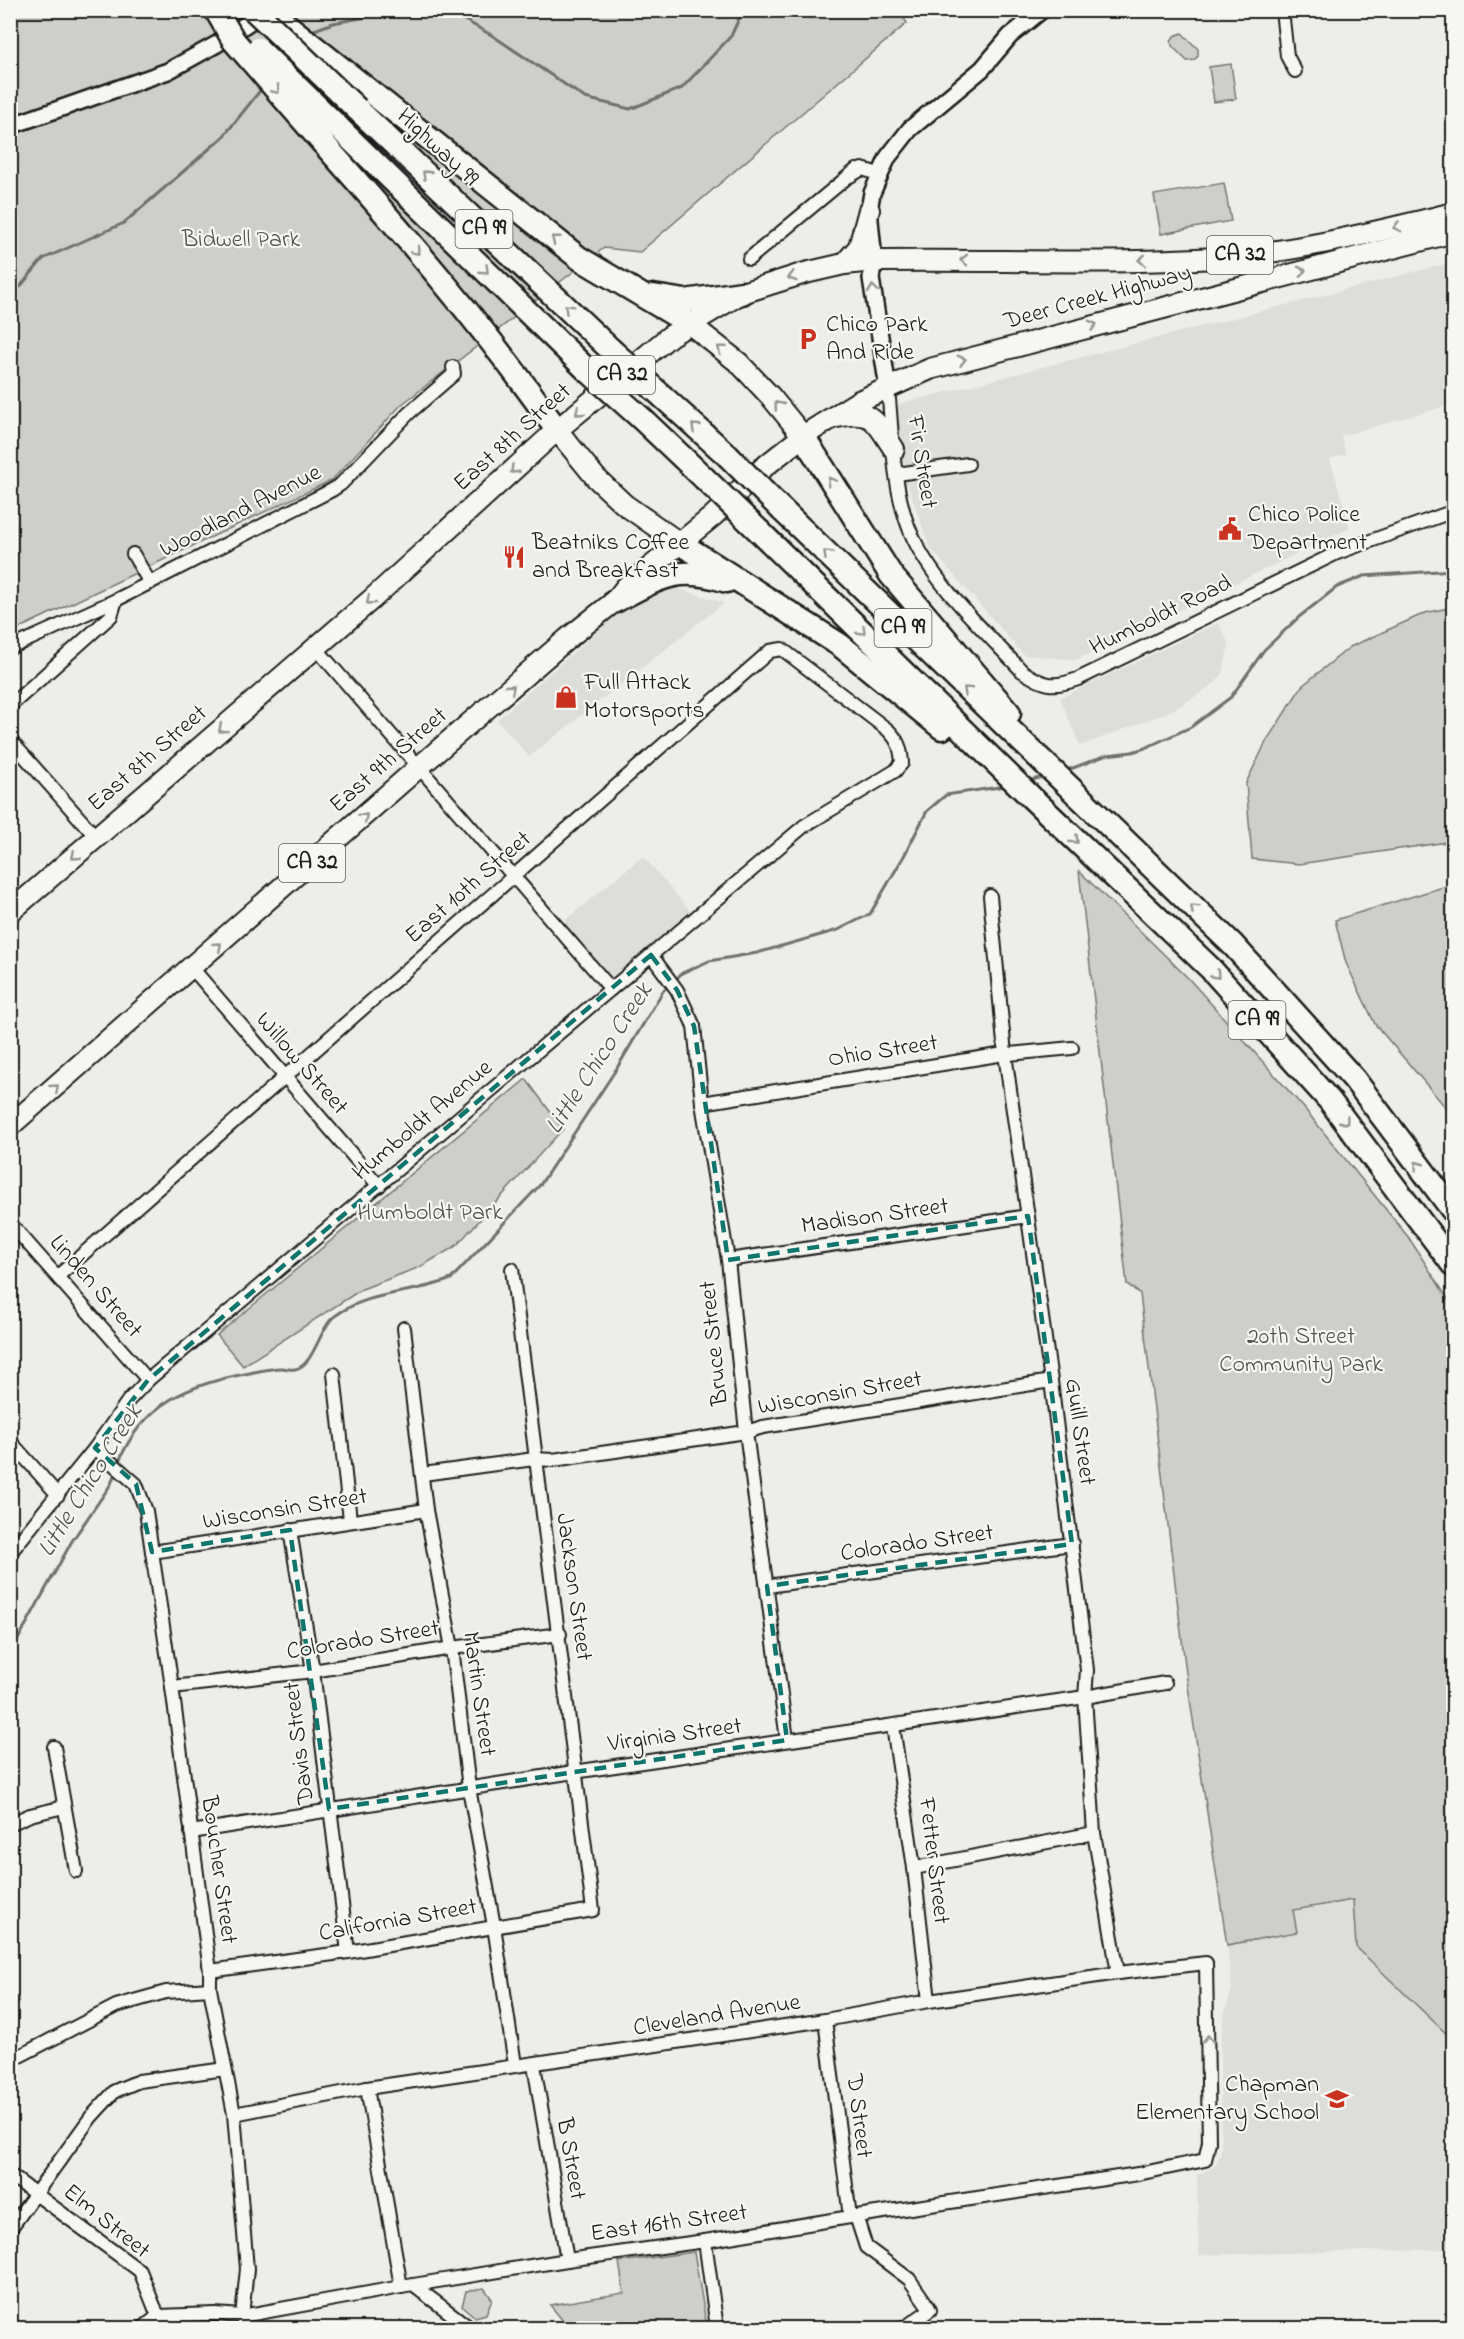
<svg xmlns="http://www.w3.org/2000/svg" width="1464" height="2339" font-family="'Indie Flower',sans-serif">
  <rect width="100%" height="100%" fill="#edede9"/>
  <filter id="ink" filterUnits="userSpaceOnUse"><feTurbulence type="fractalNoise" baseFrequency=".0167" numOctaves="2"/><feDisplacementMap in="SourceGraphic" scale="12" xChannelSelector="R" yChannelSelector="G"/><feConvolveMatrix kernelMatrix="1 2 1 2 8 2 1 2 1" color-interpolation-filters="sRGB"/></filter>
  <g filter="url(#ink)">
    <g fill="#ddddda">
      <polygon points="1453,262 1453,404 1341,436 1346,454 1330,459 1350,528 1076,660 1024,655 930,548 905,477 895,405"/>
      <polygon points="673,587 724,603 529,757 497,720 611,619 641,600"/>
      <polygon points="1218,623 1229,644 1223,673 1215,683 1182,705 1164,714 1080,746 1060,698"/>
      <polygon points="643,856 691,912 610,980 562,923"/>
      <polygon points="1353,1900 1356,1947 1453,2040 1453,2249 1199,2255 1197,2175 1215,2166 1221,2152 1220,2046 1224,2016 1232,1988 1227,1945 1296,1932 1293,1910"/>
    </g>
    <g fill="#cececb" stroke="#757574" stroke-width="1.5">
      <polygon points="11,11 899,11 907,23 640,252 604,248 401,405 332,480 11,632"/>
      <polygon points="1182,33 1198,49 1198,56 1194,60 1187,61 1172,46 1171,41 1174,36"/>
      <polygon points="1231,64 1236,99 1214,102 1209,67"/>
      <polygon points="1224,183 1231,221 1161,234 1154,195"/>
      <polygon points="1453,607 1453,841 1299,864 1252,859 1246,783 1267,740 1302,686 1350,647 1425,613"/>
      <polygon points="1079,871 1189,979 1304,1108 1409,1238 1453,1307 1453,2040 1356,1947 1353,1900 1293,1910 1297,1932 1227,1945 1186,1673 1140,1294 1127,1284"/>
      <polygon points="1453,884 1454,884 1453,1116 1375,1024 1346,963 1335,920"/>
      <polygon points="526,1079 563,1129 456,1246 420,1267 362,1289 243,1366 217,1335"/>
      <polygon points="694,2252 707,2328 560,2328 564,2322 550,2305 624,2293 619,2262"/>
      <polygon points="484,2288 492,2299 486,2314 475,2317 462,2306 466,2291"/>
    </g>
    <g fill="none" stroke-linecap="round" stroke-linejoin="round">
      <g stroke="#6f6f6d" stroke-width="3">
        <polyline points="309,32 333,23 401,11 454,14 493,36 585,98 630,109 682,88 731,36 743,10"/>
        <polyline points="10,299 43,259 124,223 223,137 263,87"/>
        <polyline points="1065,771 1107,755 1132,752 1145,748 1191,727 1231,697 1264,650 1299,617 1337,587 1364,576 1454,570"/>
        <polyline points="1027,781 1044,777"/>
        <polyline points="674,981 682,973 709,961 757,953 838,930 870,914 904,856 927,811 946,795 1006,786"/>
        <path d="M 118,1464 C 142,1403 189,1384 250,1373 C 260,1371 271,1368 281,1368 C 286,1368 291,1370 295,1369 C 314,1366 320,1326 335,1316 C 370,1290 413,1295 451,1279 L 540,1185 L 617,1068 L 663,991 L 669,985"/>
        <polyline points="10,1654 72,1541 111,1484 116,1470"/>
      </g>
      <g stroke="#1c1c1c" stroke-width="16">
        <g id="minor">
          <polyline points="1282,10 1287,56 1295,71"/>
          <polyline points="850,176 862,169 879,174"/>
          <polyline points="749,259 856,170"/>
          <path d="M 888,389 C 893,435 892,489 911,533 C 932,583 985,631 1022,671 C 1044,686 1053,688 1078,679 L 1337,553 L 1454,511"/>
          <polyline points="897,474 968,464"/>
          <polyline points="133,554 150,583"/>
          <polyline points="10,648 116,600 332,490 341,484 409,413 454,374 453,367"/>
          <polyline points="316,648 611,989"/>
          <polyline points="10,706 111,616 116,600"/>
          <polyline points="10,740 96,837"/>
          <polyline points="990,896 1005,1054 1051,1381 1087,1670 1085,1697 1094,1833 1118,1973"/>
          <polyline points="651,955 677,990 694,1026 702,1103 728,1260 746,1432 787,1740"/>
          <polyline points="192,968 379,1186"/>
          <polyline points="702,1103 998,1055 1072,1048"/>
          <polyline points="10,1223 148,1380"/>
          <polyline points="728,1260 1028,1216"/>
          <polyline points="404,1328 426,1510 452,1648 469,1788 494,1926 515,2065"/>
          <polyline points="334,1374 350,1520"/>
          <polyline points="10,1441 58,1495"/>
          <polyline points="95,1448 136,1484 146,1511 172,1687 210,1971 210,1989 234,2114 247,2269 242,2316 244,2328"/>
          <polyline points="423,1474 534,1459 553,1460 746,1432 763,1427 1051,1381"/>
          <polyline points="290,1530 313,1671 348,1952"/>
          <polyline points="152,1552 426,1510"/>
          <path d="M 10,1553 L 95,1448 L 128,1401 L 148,1380 L 804,826 L 895,771 L 902,763 C 901,748 898,740 888,730 L 782,649 L 770,651 L 58,1276"/>
          <polyline points="767,1586 1072,1544"/>
          <polyline points="172,1687 313,1671 452,1648 560,1634"/>
          <polyline points="893,1726 914,1868 929,2001"/>
          <polyline points="54,1747 76,1871"/>
          <polyline points="10,1824 30,1815 64,1807"/>
          <polyline points="191,1832 574,1772 1085,1697 1165,1683"/>
          <polyline points="914,1868 1094,1833"/>
          <polyline points="210,1971 348,1952 593,1910 512,1269"/>
          <polyline points="825,2020 850,2217"/>
          <polyline points="10,2061 116,2006 166,1992 210,1989"/>
          <polyline points="534,2065 567,2260"/>
          <polyline points="367,2088 401,2287"/>
          <polyline points="10,2175 140,2271 158,2316"/>
          <polyline points="856,2216 866,2247 909,2279 928,2306 930,2310 904,2328"/>
          <polyline points="10,2229 91,2117 115,2091 139,2081 225,2069"/>
          <polyline points="705,2241 717,2328"/>
          <polyline points="413,2285 470,2328"/>
          <polyline points="143,2328 158,2316 215,2314 242,2316 401,2287 567,2260 705,2241 850,2217 1138,2174 1205,2160 1209,2142 1206,1963 1118,1973 929,2001 825,2020 367,2088 234,2114"/>
        </g>
      </g>
      <g stroke="#1c1c1c" stroke-width="20">
        <g id="tertiary">
          <polyline points="10,126 168,71 217,44 267,10"/>
          <polyline points="888,389 871,278 874,261 869,210 872,193 888,157 910,129 982,69 1010,36 1042,10"/>
        </g>
      </g>
      <g stroke="#1c1c1c" stroke-width="24">
        <g id="primary">
          <polyline points="844,264 859,247 869,210"/>
          <polyline points="690,324 739,363 771,397 803,436"/>
          <path d="M 837,417 C 874,409 875,421 894,449"/>
          <polyline points="557,430 596,478 625,505 678,542"/>
          <path d="M 10,912 L 372,599 L 557,430 L 670,336 L 742,293 L 805,273 L 844,264 L 874,261 C 988,259 1102,265 1216,258 C 1297,252 1375,232 1454,213"/>
          <polyline points="10,1126 419,767 567,639 615,601 626,587 713,516 764,467 803,436 859,401 930,369 1454,232"/>
        </g>
      </g>
      <g stroke="#1c1c1c" stroke-width="27">
        <g id="motorway">
          <polyline points="268,10 579,258 690,324"/>
          <polyline points="357,109 610,349"/>
          <polyline points="338,127 585,368"/>
          <path d="M 323,143 C 405,235 486,329 557,430"/>
          <polyline points="653,296 685,301 742,293"/>
          <polyline points="663,397 728,456"/>
          <polyline points="641,418 704,478"/>
          <polyline points="803,436 891,575 1009,713"/>
          <polyline points="782,510 1233,945 1354,1079 1454,1212"/>
          <polyline points="760,532 1033,799 1210,968 1330,1101 1454,1266"/>
          <polyline points="678,542 840,645 942,728"/>
          <path d="M 615,601 C 658,579 677,564 727,581"/>
        </g>
      </g>
      <use href="#minor" stroke="#f6f6f2" stroke-width="12"/>
      <use href="#tertiary" stroke="#f6f6f2" stroke-width="15"/>
      <use href="#primary" stroke="#f6f6f2" stroke-width="20"/>
      <use href="#motorway" stroke="#f6f6f2" stroke-width="22"/>
      <g stroke="#1c1c1c" stroke-width="27" stroke-linecap="butt">
        <g id="motorway-bridge">
          <polyline points="216,10 234,41 323,143"/>
          <polyline points="254,10 357,109"/>
          <polyline points="258,49 338,127"/>
          <polyline points="610,349 663,397"/>
          <polyline points="585,368 641,418"/>
          <polyline points="728,456 782,510"/>
          <polyline points="704,478 760,532"/>
        </g>
      </g>
      <use href="#motorway-bridge" stroke="#f6f6f2" stroke-width="22"/>
    </g>
    <defs><path id="oneway-chevron" d="M-2-3.5L2.5 0L-2 3.5" fill="none" stroke-width="1.6" stroke-linecap="round" stroke-linejoin="round" transform="scale(1.5)"/></defs>
    <g stroke="#949492">
      <use href="#oneway-chevron" transform="translate(276 90) rotate(49)"/>
      <use href="#oneway-chevron" transform="translate(426 174) rotate(-137)"/>
      <use href="#oneway-chevron" transform="translate(1397 227) rotate(166)"/>
      <use href="#oneway-chevron" transform="translate(555 239) rotate(-142)"/>
      <use href="#oneway-chevron" transform="translate(416 251) rotate(50)"/>
      <use href="#oneway-chevron" transform="translate(964 260) rotate(180)"/>
      <use href="#oneway-chevron" transform="translate(1142 260) rotate(179)"/>
      <use href="#oneway-chevron" transform="translate(485 270) rotate(44)"/>
      <use href="#oneway-chevron" transform="translate(1302 271) rotate(-15)"/>
      <use href="#oneway-chevron" transform="translate(792 277) rotate(164)"/>
      <use href="#oneway-chevron" transform="translate(873 289) rotate(-98)"/>
      <use href="#oneway-chevron" transform="translate(568 308) rotate(-137)"/>
      <use href="#oneway-chevron" transform="translate(1093 325) rotate(-15)"/>
      <use href="#oneway-chevron" transform="translate(721 349) rotate(-141)"/>
      <use href="#oneway-chevron" transform="translate(962 360) rotate(-15)"/>
      <use href="#oneway-chevron" transform="translate(778 405) rotate(-129)"/>
      <use href="#oneway-chevron" transform="translate(579 412) rotate(139)"/>
      <use href="#oneway-chevron" transform="translate(695 427) rotate(-138)"/>
      <use href="#oneway-chevron" transform="translate(514 470) rotate(137)"/>
      <use href="#oneway-chevron" transform="translate(831 481) rotate(-122)"/>
      <use href="#oneway-chevron" transform="translate(827 554) rotate(-136)"/>
      <use href="#oneway-chevron" transform="translate(370 601) rotate(139)"/>
      <use href="#oneway-chevron" transform="translate(862 631) rotate(44)"/>
      <use href="#oneway-chevron" transform="translate(511 688) rotate(-41)"/>
      <use href="#oneway-chevron" transform="translate(967 690) rotate(-136)"/>
      <use href="#oneway-chevron" transform="translate(222 729) rotate(139)"/>
      <use href="#oneway-chevron" transform="translate(364 817) rotate(-41)"/>
      <use href="#oneway-chevron" transform="translate(1075 840) rotate(44)"/>
      <use href="#oneway-chevron" transform="translate(75 856) rotate(139)"/>
      <use href="#oneway-chevron" transform="translate(1194 908) rotate(-136)"/>
      <use href="#oneway-chevron" transform="translate(218 946) rotate(-41)"/>
      <use href="#oneway-chevron" transform="translate(1216 975) rotate(47)"/>
      <use href="#oneway-chevron" transform="translate(55 1088) rotate(-41)"/>
      <use href="#oneway-chevron" transform="translate(1345 1121) rotate(53)"/>
      <use href="#oneway-chevron" transform="translate(1418 1165) rotate(-127)"/>
      <use href="#oneway-chevron" transform="translate(1208 2039) rotate(-91)"/>
    </g>
  </g>
  <path fill="none" stroke="#0f766e" stroke-width="4.5" stroke-dasharray="12 8" stroke-linejoin="round" d="M 651,955 L 677,990 L 694,1026 L 728,1260 L 1028,1216 L 1072,1544 L 767,1586 L 787,1740 L 329,1809 L 290,1530 L 152,1552 L 136,1484 L 95,1448 L 148,1380 Z"/>
  <defs>
    <g id="parking-bare" transform="scale(1.8)"><path d="M-3.5-5.5H1a3.5 3.5 0 0 1 0 7H-1V5.5H-3.5ZM-1-3.4V-.6H.8a1.4 1.4 0 0 0 0-2.8Z" fill="#c8321e" stroke="#f6f6f2" stroke-width="2.5" paint-order="stroke"/></g>
    <g id="civic-bare" transform="scale(1.8)"><path d="M-.6-6.5H3V-4.5H.6V-3L4-1V1h2V6H-6V1h2V-1L-.6-3ZM-1.2 2.5V6h2.4V2.5Z" fill="#c8321e" stroke="#f6f6f2" stroke-width="2.5" paint-order="stroke"/></g>
    <g id="restaurant-bare" transform="scale(1.8)"><path d="M-5-6h1v4h1v-4h1v4h1v-4h1v5L-1.5 .5V6h-2V.5L-5-1ZM5-6V6H3V1.5H1.5Q1.5-4 5-6Z" fill="#c8321e" stroke="#f6f6f2" stroke-width="2.5" paint-order="stroke"/></g>
    <g id="shop-bare" transform="scale(1.8)"><path d="M-5-2.5h2.3a2.7 3.5 0 0 1 5.4 0H5L5.5 6h-11ZM-1.5-2.5h3a1.5 2.3 0 0 0-3 0Z" fill="#c8321e" stroke="#f6f6f2" stroke-width="2.5" paint-order="stroke"/></g>
    <g id="school-bare" transform="scale(1.8)"><path d="M0-5L7-2L0 1L-7-2ZM-4 1L0 2.5L4 1V4Q0 6-4 4Z" fill="#c8321e" stroke="#f6f6f2" stroke-width="2.5" paint-order="stroke"/></g>
  </defs>
  <g fill-rule="evenodd">
    <use href="#parking-bare" x="808" y="339"/>
    <use href="#civic-bare" x="1230" y="529"/>
    <use href="#restaurant-bare" x="514" y="557"/>
    <use href="#shop-bare" x="566" y="697"/>
    <use href="#school-bare" x="1337" y="2099"/>
  </g>
  <g text-anchor="middle" dominant-baseline="central" stroke-width="4.5" stroke-linejoin="round" paint-order="stroke">
    <g fill="#f6f6f2" stroke="#5d5d5c" stroke-width="1.5">
      <rect x="455.5" y="210" width="57" height="38" rx="4.5"/>
      <rect x="1207" y="236" width="66" height="38" rx="4.5"/>
      <rect x="589" y="356" width="66" height="38" rx="4.5"/>
      <rect x="874.5" y="609" width="57" height="38" rx="4.5"/>
      <rect x="279" y="844" width="66" height="38" rx="4.5"/>
      <rect x="1228.5" y="1001" width="57" height="38" rx="4.5"/>
    </g>
    <g font-size="22" font-weight="bold" fill="#1c1c1c">
      <text x="484" y="229">CA 99</text>
      <text x="1240" y="255">CA 32</text>
      <text x="622" y="375">CA 32</text>
      <text x="903" y="628">CA 99</text>
      <text x="312" y="863">CA 32</text>
      <text x="1257" y="1020">CA 99</text>
    </g>
    <g font-size="24" fill="#1c1c1c" stroke="#f6f6f2">
      <text transform="translate(437 148) rotate(43)">Highway 99</text>
      <text transform="translate(1098 298) rotate(-15)">Deer Creek Highway</text>
      <text transform="translate(513 438) rotate(-42)">East 8th Street</text>
      <text transform="translate(921 462) rotate(81)">Fir Street</text>
      <text transform="translate(241 512) rotate(-27)">Woodland Avenue</text>
      <text transform="translate(1161 616) rotate(-26)">Humboldt Road</text>
      <text transform="translate(148 759) rotate(-41)">East 8th Street</text>
      <text transform="translate(389 761) rotate(-41)">East 9th Street</text>
      <text transform="translate(469 888) rotate(-41)">East 10th Street</text>
      <text transform="translate(883 1052) rotate(-9)">Ohio Street</text>
      <text transform="translate(301 1064) rotate(49)">Willow Street</text>
      <text transform="translate(423 1121) rotate(-40)">Humboldt Avenue</text>
      <text transform="translate(875 1217) rotate(-8)">Madison Street</text>
      <text transform="translate(95 1287) rotate(49)">Linden Street</text>
      <text transform="translate(715 1343) rotate(-96)">Bruce Street</text>
      <text transform="translate(840 1394) rotate(-10)">Wisconsin Street</text>
      <text transform="translate(1079 1432) rotate(82)">Guill Street</text>
      <text transform="translate(285 1510) rotate(-9)">Wisconsin Street</text>
      <text transform="translate(917 1544) rotate(-8)">Colorado Street</text>
      <text transform="translate(573 1587) rotate(82)">Jackson Street</text>
      <text transform="translate(363 1641) rotate(-9)">Colorado Street</text>
      <text transform="translate(478 1694) rotate(82)">Martin Street</text>
      <text transform="translate(675 1736) rotate(-8)">Virginia Street</text>
      <text transform="translate(300 1743) rotate(-97)">Davis Street</text>
      <text transform="translate(933 1861) rotate(83)">Fetter Street</text>
      <text transform="translate(218 1870) rotate(82)">Boucher Street</text>
      <text transform="translate(398 1921) rotate(-10)">California Street</text>
      <text transform="translate(717 2016) rotate(-9)">Cleveland Avenue</text>
      <text transform="translate(858 2116) rotate(83)">D Street</text>
      <text transform="translate(570 2159) rotate(80)">B Street</text>
      <text transform="translate(106 2222) rotate(39)">Elm Street</text>
      <text transform="translate(669 2224) rotate(-8)">East 16th Street</text>
    </g>
    <g font-size="24" fill="#515151" stroke="#f6f6f2">
      <text x="241" y="240">Bidwell Park</text>
      <text x="430" y="1213">Humboldt Park</text>
      <text x="1301" y="1337">20th Street<tspan x="1301" dy="28">Community Park</tspan></text>
    </g>
    <g font-size="24" fill="#1c1c1c" stroke="#f6f6f2" text-anchor="start">
      <text x="826" y="325">Chico Park<tspan x="826" dy="28">And Ride</tspan></text>
      <text x="1248" y="515">Chico Police<tspan x="1248" dy="28">Department</tspan></text>
      <text x="532" y="543">Beatniks Coffee<tspan x="532" dy="28">and Breakfast</tspan></text>
      <text x="584" y="683">Full Attack<tspan x="584" dy="28">Motorsports</tspan></text>
      <text x="1319" y="2085" text-anchor="end">Chapman<tspan x="1319" dy="28">Elementary School</tspan></text>
    </g>
    <g font-size="26" font-style="italic" fill="#535352" stroke="#f6f6f2">
      <text transform="translate(600 1059) rotate(-57)">Little Chico Creek</text>
      <text transform="translate(91 1481) rotate(-58)">Little Chico Creek</text>
    </g>
  </g>
  <rect width="1464" height="2339" fill="none" stroke="#f6f6f2" stroke-width="36"/>
  <rect x="18" y="18" width="1428" height="2303" fill="none" stroke="#1c1c1c" stroke-width="2" filter="url(#ink)"/>
</svg>
